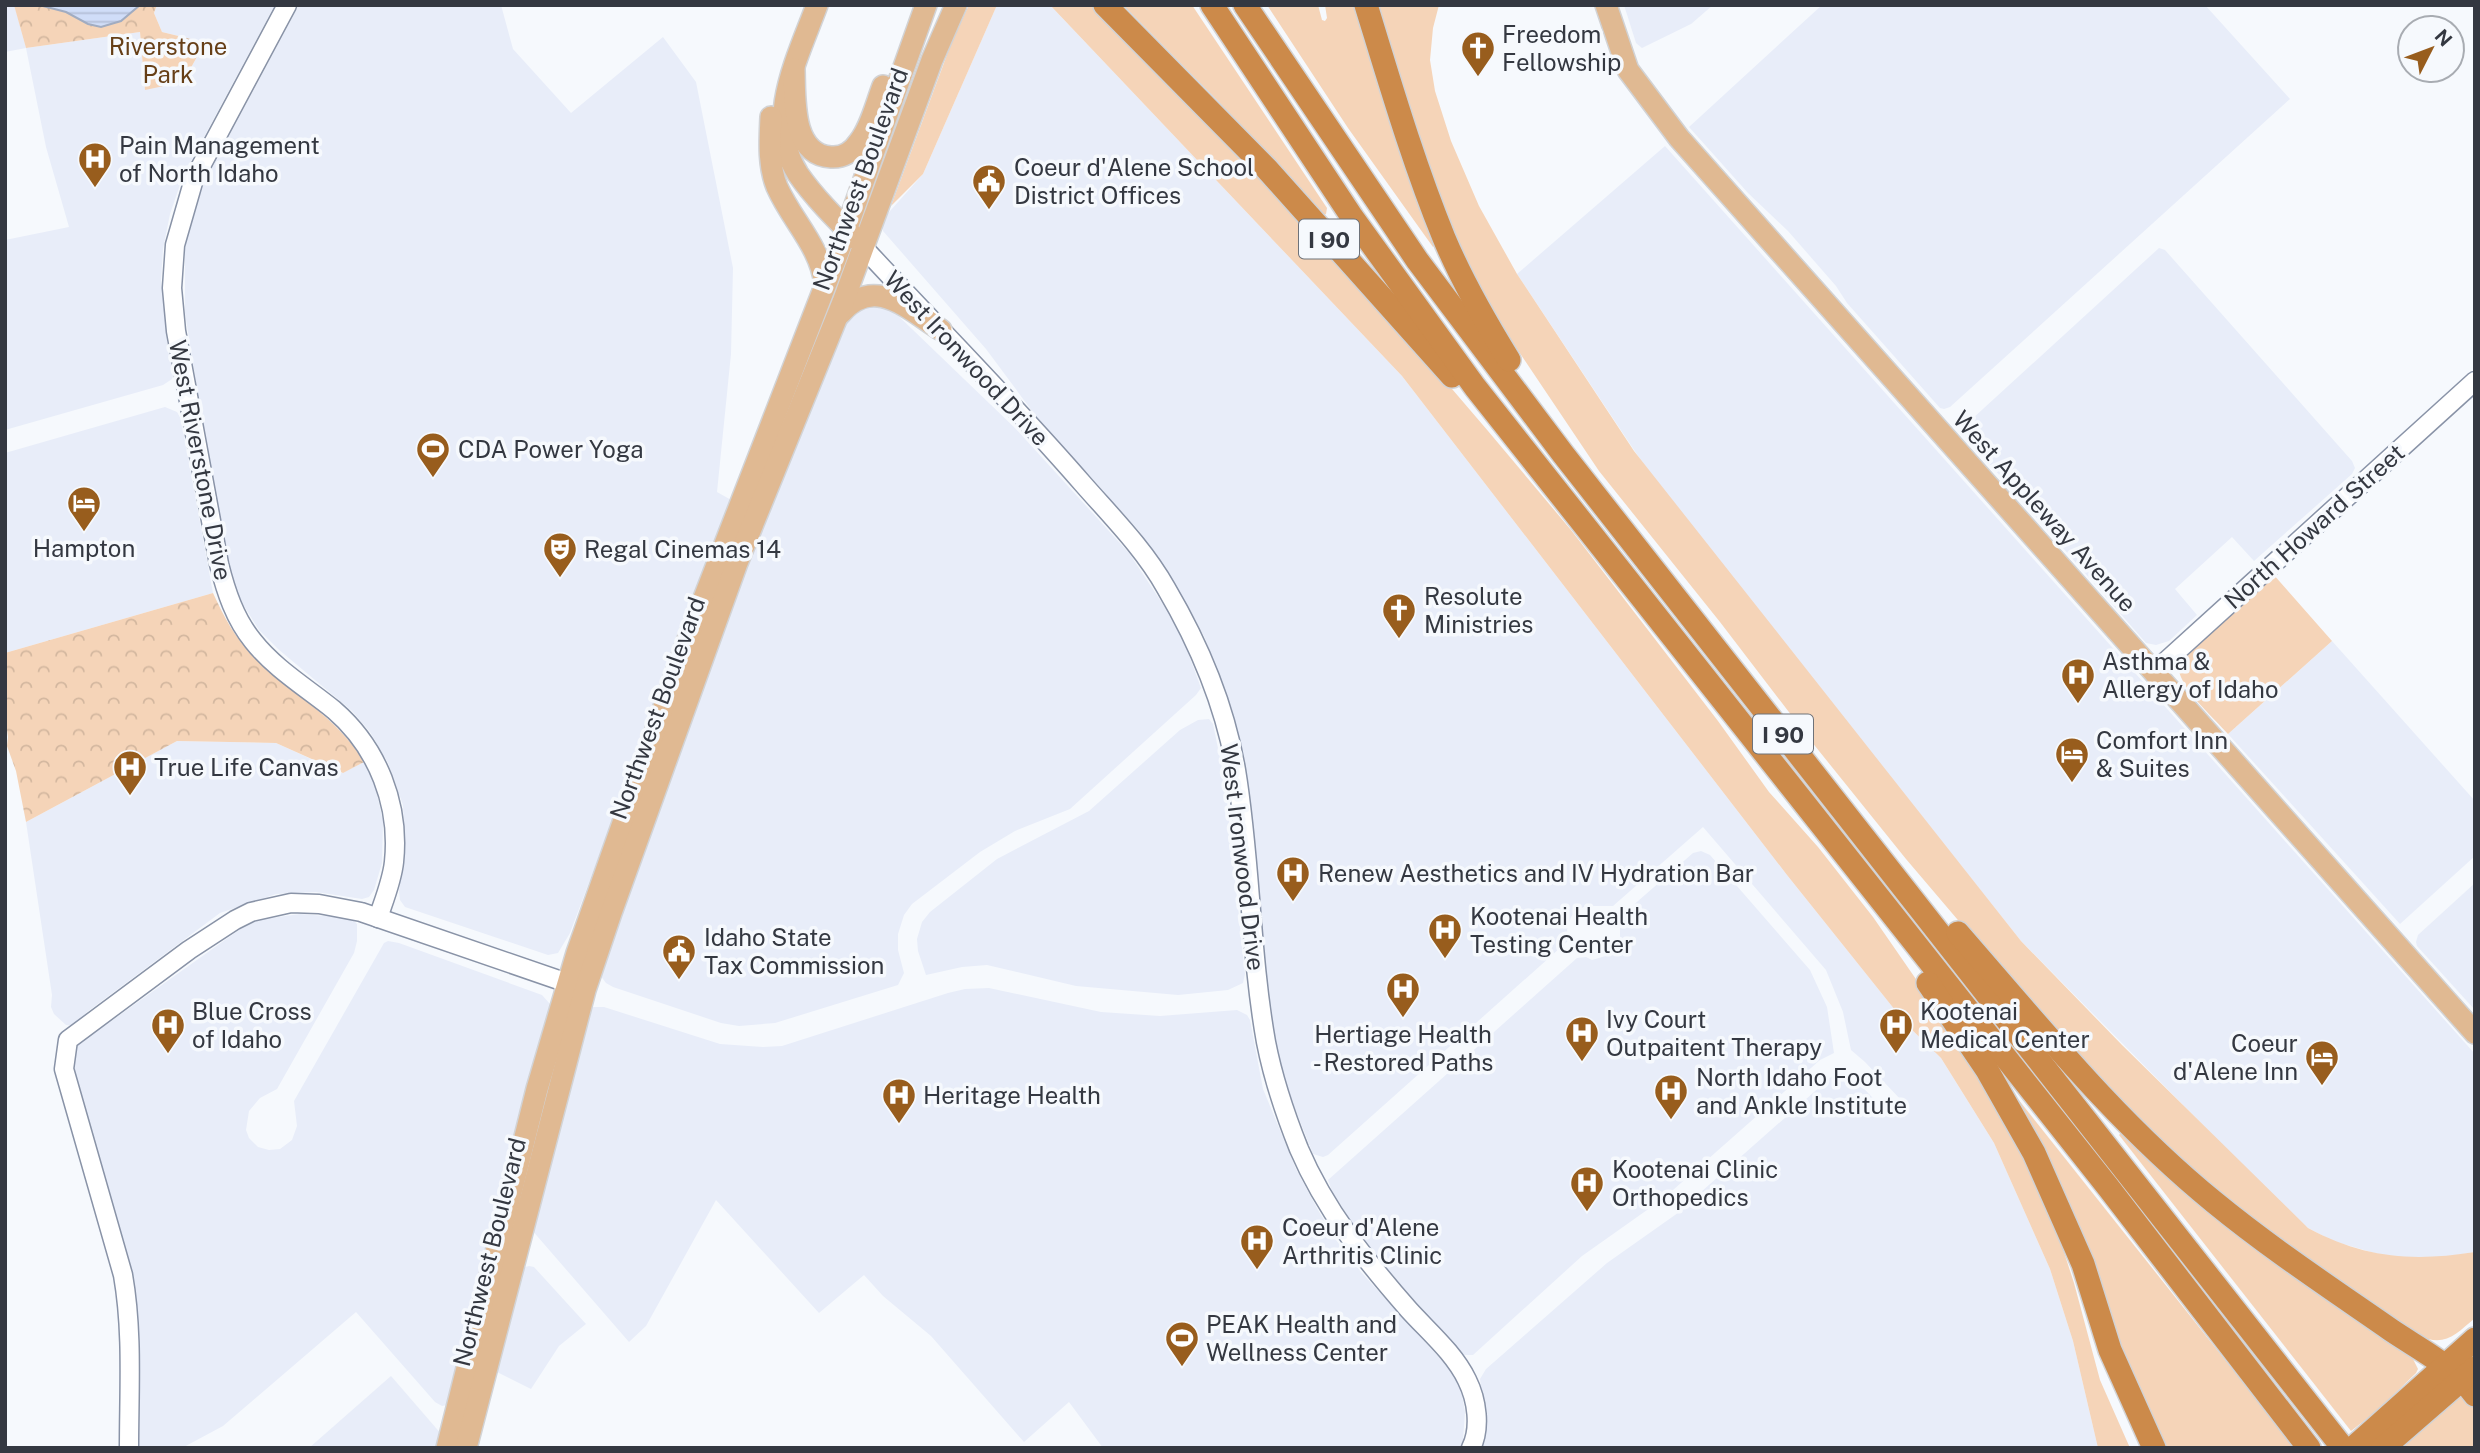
<svg xmlns="http://www.w3.org/2000/svg" width="2480" height="1453" font-family="'Public Sans',sans-serif">
  <defs>
    <pattern id="park-crowns" width="20" height="18" patternUnits="userSpaceOnUse" patternTransform="scale(1.75)"><rect width="20" height="18" fill="#f5d4b8"/><path d="M2 6a3 3 0 1 1 6 0M12 15a3 3 0 1 1 6 0" fill="none" stroke="#d3b79f"/></pattern>
    <pattern id="water-rules" width="6" height="5" patternUnits="userSpaceOnUse" patternTransform="scale(1.75)"><rect width="6" height="5" fill="#d0ddf8"/><path d="M0 2.5h6" fill="none" stroke="#b3bed6"/></pattern>
  </defs>
  <rect width="100%" height="100%" fill="#f6f9fd"/>
  <g fill="#e8edf9">
    <polygon points="5,5 15,7 26,48 140,32 145,89 183,82 203,46 195,40 162,32 154,13 157,5 275,5 183,176 170,214 163,249 161,280 168,351 174,374 172,379 163,385 5,430 5,240 69,227 46,147 26,48 5,52"/>
    <polygon points="299,5 501,5 513,49 571,113 663,37 696,82 733,268 731,354 717,492 733,501 570,933 558,953 548,955 405,907 400,900 399,891 405,842 403,805 388,763 370,732 352,711 278,649 259,630 244,606 232,582 201,414 185,313 185,250 189,225 205,181"/>
    <polygon points="997,5 1050,5 1402,376 1787,875 1907,1025 1941,1058 1994,1143 2050,1269 2073,1341 2098,1448 1481,1448 1485,1414 1480,1379 1486,1369 1607,1263 1675,1215 1831,1077 1839,1073 1852,1076 1888,1114 1902,1101 1865,1062 1851,1050 1843,1012 1826,970 1703,827 1613,906 1586,906 1577,910 1571,917 1567,930 1569,940 1328,1155 1323,1157 1313,1154 1284,1081 1274,1041 1267,996 1250,802 1244,762 1232,710 1204,636 1173,581 1139,531 1035,415 986,349 883,231 882,220 923,174"/>
    <polygon points="1624,5 1713,5 1691,24 1642,48 1636,43"/>
    <polygon points="1822,5 2205,5 2290,99 1950,407 1944,409 1940,408 1847,303 1836,286 1788,231 1748,193 1689,127"/>
    <polygon points="1665,146 2475,1054 2475,1252 2444,1257 2388,1257 2333,1241 2308,1228 2289,1212 2021,941 1652,477 1517,274"/>
    <polygon points="2159,248 2165,250 2352,461 2355,468 2352,474 2254,561 2232,537 2175,589 2197,615 2169,641 2156,645 2146,643 1960,430"/>
    <polygon points="886,304 1016,429 1129,553 1168,612 1185,644 1201,688 1196,695 1070,809 1015,831 980,852 912,904 904,915 898,934 898,950 904,973 898,985 775,1023 739,1026 721,1023 613,987 606,983 600,975 696,691 850,308"/>
    <polygon points="165,407 177,412 181,419 213,593 5,653 5,453"/>
    <polygon points="2332,641 2475,801 2475,856 2400,924 2228,734"/>
    <polygon points="1209,719 1213,724 1225,782 1245,974 1243,983 1228,990 1178,995 1076,986 987,965 962,967 926,975 918,951 917,939 922,922 930,912 997,859 1089,811 1180,730 1198,720"/>
    <polygon points="177,741 276,743 342,773 364,762 375,785 383,821 382,863 374,890 369,897 362,899 316,892 276,894 220,913 87,1012 76,1026 66,1025 54,1014 51,1007 52,995 26,822"/>
    <polygon points="1701,851 1710,855 1810,970 1827,1007 1834,1053 1820,1060 1664,1198 1582,1256 1473,1355 1464,1355 1389,1273 1359,1234 1332,1191 1328,1180 1577,958 1586,957 1592,960 1609,955 1617,947 1620,939 1620,922 1622,915 1693,853"/>
    <polygon points="2475,883 2475,1010 2417,946 2416,942 2418,935"/>
    <polygon points="300,914 351,918 357,924 357,941 354,953 277,1089 260,1098 249,1111 246,1130 249,1138 258,1147 269,1150 280,1149 292,1140 297,1126 294,1101 384,943 388,941 399,943 542,995 550,1004 447,1405 442,1406 435,1402 356,1312 223,1426 182,1448 137,1448 136,1314 73,1070 73,1050 78,1041 100,1029 246,925 264,919"/>
    <polygon points="989,988 1101,1012 1160,1016 1237,1010 1247,1015 1250,1020 1263,1089 1296,1169 1318,1210 1336,1240 1361,1272 1447,1366 1461,1390 1465,1412 1463,1440 1460,1448 1103,1448 1069,1402 1024,1442 931,1336 883,1296 864,1275 819,1313 716,1200 646,1326 629,1342 531,1229 589,1010 593,1007 604,1007 720,1044 763,1047 782,1046 948,993 965,989"/>
    <polygon points="529,1266 534,1267 586,1324 559,1346 531,1389 493,1370 521,1268"/>
    <polygon points="391,1376 442,1435 441,1448 309,1448"/>
  </g>
  <g fill="#f5d4b8">
    <polygon points="969,5 997,5 923,174 891,206 951,44"/>
    <polygon points="1050,5 1093,5 1357,278 1488,431 1571,530 1718,721 1769,792 1818,847 1873,917 1947,1024 2014,1129 2048,1203 2074,1283 2100,1380 2130,1448 2098,1448 2073,1341 2050,1269 1994,1143 1941,1058 1907,1025 1787,875 1402,376"/>
    <polygon points="1123,5 1192,5 1327,208 1326,214 1322,216 1217,100"/>
    <polygon points="1267,5 1318,5 1322,20 1325,21 1327,18 1325,5 1357,5 1435,245 1433,247 1348,128"/>
    <path d="M 1376,5 L 1439,5 L 1433,28 L 1430,60 L 1435,91 L 1451,141 L 1479,206 L 1517,274 L 1634,451 L 2021,941 L 2122,1045 L 2308,1228 C 2364,1258 2412,1262 2475,1252 L 2475,1318 C 2455,1335 2444,1348 2418,1335 L 2316,1264 L 2187,1169 L 2088,1073 L 1906,859 L 1811,741 L 1720,622 L 1599,471 L 1470,279 L 1441,204 Z"/>
    <path d="M 2273,574 L 2332,641 L 2228,734 C 2213,717 2176,685 2178,663 Z"/>
    <polygon points="2018,1099 2295,1448 2164,1448 2135,1394"/>
    <polygon points="2125,1129 2352,1306 2412,1357 2418,1369 2416,1373 2378,1410 2351,1431 2119,1135"/>
    <polygon points="2461,1395 2475,1407 2475,1448 2392,1448"/>
  </g>
  <g fill="url(#park-crowns)">
    <polygon points="14,5 157,5 154,13 162,32 195,40 203,46 183,82 145,90 140,32 26,48"/>
    <path d="M 213,593 C 224,617 235,638 254,657 C 290,693 338,717 364,762 L 343,773 L 276,743 L 177,741 L 26,822 L 16,771 L 7,746 L 8,737 L 5,716 L 5,653 Z"/>
  </g>
  <polygon fill="url(#water-rules)" stroke="#a1acc1" stroke-width="2" points="39,5 140,5 121,21 101,27 88,24 66,12"/>
  <g fill="none" stroke-linecap="round" stroke-linejoin="round">
    <g stroke="#8993a7" stroke-width="21">
      <g id="secondary">
        <path d="M 287,5 L 194,179 L 175,245 L 172,288 L 176,331 L 219,564 C 226,592 235,619 253,641 C 275,669 307,688 334,710 C 378,748 400,805 394,862 C 392,881 384,900 378,918"/>
        <path d="M 863,247 C 936,326 1012,402 1083,484 C 1112,517 1144,549 1166,588 C 1199,644 1225,706 1236,770 C 1251,860 1250,952 1266,1042 C 1273,1078 1285,1114 1299,1149 C 1325,1210 1366,1261 1409,1310 C 1429,1332 1454,1353 1467,1380 C 1477,1400 1481,1428 1471,1448"/>
        <polyline points="2154,672 2475,381"/>
        <path d="M 129,1448 C 129,1390 133,1332 123,1275 L 64,1069 L 68,1040 L 189,950 L 235,920 L 251,912 L 291,903 L 319,904 L 361,912 L 579,987"/>
      </g>
    </g>
    <g stroke="#d2d3d5" stroke-width="24">
      <g id="primary">
        <path d="M 817,5 C 798,57 764,121 798,174 C 814,197 835,218 855,238"/>
        <polyline points="1606,5 1628,70 1679,138 2475,1033"/>
        <path d="M 794,69 C 795,97 791,155 831,157 C 843,158 853,151 859,142 C 871,127 876,104 883,86"/>
        <path d="M 771,117 C 770,140 768,165 777,187 C 792,221 820,246 825,284"/>
        <path d="M 840,314 C 874,274 908,309 941,330"/>
        <polyline points="447,1448 537,1089 577,953 687,642 839,250 926,5"/>
        <polyline points="466,1448 585,990 611,913 737,563 843,302 932,60 956,5"/>
      </g>
    </g>
    <g stroke="#d2d3d5" stroke-width="26">
      <g id="highway">
        <polyline points="1105,5 1266,168 1452,376"/>
        <polyline points="1212,5 1352,217 1475,387 2108,1187 2309,1448"/>
        <polyline points="1245,5 1417,260 1563,454 2343,1448"/>
        <path d="M 1366,5 C 1390,83 1413,162 1444,238 C 1462,281 1485,321 1509,360"/>
        <path d="M 1958,933 C 2040,1027 2118,1124 2214,1202 C 2270,1248 2332,1289 2391,1330 C 2419,1349 2455,1367 2475,1395"/>
        <polyline points="1928,983 1987,1070 2034,1153 2083,1264 2110,1350 2154,1448"/>
        <polyline points="2353,1448 2475,1339"/>
        <polyline points="2383,1448 2475,1368"/>
      </g>
    </g>
    <use href="#secondary" stroke="#fff" stroke-width="18"/>
    <use href="#primary" stroke="#e0b992" stroke-width="21"/>
    <use href="#highway" stroke="#cc8a4a" stroke-width="23"/>
  </g>
  <defs>
    <g id="church-pin" transform="scale(1.75)"><path d="M0 17L-7.5 6A9.5 9.5 0 1 1 7.5 6Z" fill="#985d1d" stroke="#f6f9fd"/><path d="M-1.2-6h2.4v3.5h3.3v2.4h-3.3V6h-2.4V-.1h-3.3v-2.4h3.3Z" fill="#fff"/></g>
    <g id="hospital-pin" transform="scale(1.75)"><path d="M0 17L-7.5 6A9.5 9.5 0 1 1 7.5 6Z" fill="#985d1d" stroke="#f6f9fd"/><path d="M-5-5h3v3.5h4V-5h3V5h-3V1.5h-4V5h-3Z" fill="#fff"/></g>
    <g id="civic-pin" transform="scale(1.75)"><path d="M0 17L-7.5 6A9.5 9.5 0 1 1 7.5 6Z" fill="#985d1d" stroke="#f6f9fd"/><path d="M-.6-6.5H3V-4.5H.6V-3L4-1V1h2V6H-6V1h2V-1L-.6-3ZM-1.2 2.5V6h2.4V2.5Z" fill="#fff"/></g>
    <g id="stadium-pin" transform="scale(1.75)"><path d="M0 17L-7.5 6A9.5 9.5 0 1 1 7.5 6Z" fill="#985d1d" stroke="#f6f9fd"/><path d="M0-5a6.5 5 0 1 0 0 10a6.5 5 0 1 0 0-10ZM-3.5-1.8h7v3.6h-7Z" fill="#fff"/></g>
    <g id="hotel-pin" transform="scale(1.75)"><path d="M0 17L-7.5 6A9.5 9.5 0 1 1 7.5 6Z" fill="#985d1d" stroke="#f6f9fd"/><path d="M-6-4.5h1.5V1H6V5H4.5V3h-9V5H-6ZM-4 0a1.8 1.8 0 1 1 3.6 0ZM.5 0V-2.5h3Q6-2.5 6 0Z" fill="#fff"/></g>
    <g id="theatre-pin" transform="scale(1.75)"><path d="M0 17L-7.5 6A9.5 9.5 0 1 1 7.5 6Z" fill="#985d1d" stroke="#f6f9fd"/><path d="M-5-5.5Q0-4 5-5.5V0Q5 5 0 6Q-5 5-5 0ZM-3.3-2.5H-1v1.5H-3.3ZM1-2.5H3.3v1.5H1ZM-2.8 1Q0 5.5 2.8 1Z" fill="#fff"/></g>
  </defs>
  <g fill-rule="evenodd">
    <use href="#church-pin" x="1478" y="48"/>
    <use href="#hospital-pin" x="95" y="159"/>
    <use href="#civic-pin" x="989" y="181"/>
    <use href="#stadium-pin" x="433" y="449"/>
    <use href="#hotel-pin" x="84" y="503"/>
    <use href="#theatre-pin" x="560" y="549"/>
    <use href="#church-pin" x="1399" y="610"/>
    <use href="#hospital-pin" x="2078" y="675"/>
    <use href="#hotel-pin" x="2072" y="754"/>
    <use href="#hospital-pin" x="130" y="767"/>
    <use href="#hospital-pin" x="1293" y="873"/>
    <use href="#hospital-pin" x="1445" y="930"/>
    <use href="#civic-pin" x="679" y="951"/>
    <use href="#hospital-pin" x="1403" y="989"/>
    <use href="#hospital-pin" x="168" y="1025"/>
    <use href="#hospital-pin" x="1896" y="1025"/>
    <use href="#hospital-pin" x="1582" y="1033"/>
    <use href="#hotel-pin" x="2322" y="1057"/>
    <use href="#hospital-pin" x="1671" y="1091"/>
    <use href="#hospital-pin" x="899" y="1095"/>
    <use href="#hospital-pin" x="1587" y="1183"/>
    <use href="#hospital-pin" x="1257" y="1241"/>
    <use href="#stadium-pin" x="1182" y="1338"/>
  </g>
  <g text-anchor="middle" dominant-baseline="central" stroke-width="7" stroke-linejoin="round" paint-order="stroke">
    <g fill="#f6f9fd" stroke="#6e7279" stroke-width="2">
      <rect x="1299" y="219.5" width="60" height="39" rx="5"/>
      <rect x="1753" y="714.5" width="60" height="39" rx="5"/>
    </g>
    <g font-size="23" font-weight="bold" fill="#343841">
      <text x="1329" y="239">I 90</text>
      <text x="1783" y="734">I 90</text>
    </g>
    <g font-size="24" fill="#343841" stroke="#f6f9fd" text-anchor="start">
      <text x="1502" y="34">Freedom<tspan x="1502" dy="28">Fellowship</tspan></text>
      <text x="119" y="145">Pain Management<tspan x="119" dy="28">of North Idaho</tspan></text>
      <text x="1014" y="167">Coeur d'Alene School<tspan x="1014" dy="28">District Offices</tspan></text>
      <text x="458" y="449">CDA Power Yoga</text>
      <text x="84" y="548" text-anchor="middle">Hampton</text>
      <text x="584" y="549">Regal Cinemas 14</text>
      <text x="1424" y="596">Resolute<tspan x="1424" dy="28">Ministries</tspan></text>
      <text x="2102" y="661">Asthma &amp;<tspan x="2102" dy="28">Allergy of Idaho</tspan></text>
      <text x="2096" y="740">Comfort Inn<tspan x="2096" dy="28">&amp; Suites</tspan></text>
      <text x="154" y="767">True Life Canvas</text>
      <text x="1318" y="873">Renew Aesthetics and IV Hydration Bar</text>
      <text x="1470" y="916">Kootenai Health<tspan x="1470" dy="28">Testing Center</tspan></text>
      <text x="704" y="937">Idaho State<tspan x="704" dy="28">Tax Commission</tspan></text>
      <text x="192" y="1011">Blue Cross<tspan x="192" dy="28">of Idaho</tspan></text>
      <text x="1920" y="1011">Kootenai<tspan x="1920" dy="28">Medical Center</tspan></text>
      <text x="1606" y="1019">Ivy Court<tspan x="1606" dy="28">Outpaitent Therapy</tspan></text>
      <text x="1403" y="1034" text-anchor="middle">Hertiage Health<tspan x="1403" dy="28">- Restored Paths</tspan></text>
      <text x="2298" y="1043" text-anchor="end">Coeur<tspan x="2298" dy="28">d'Alene Inn</tspan></text>
      <text x="1696" y="1077">North Idaho Foot<tspan x="1696" dy="28">and Ankle Institute</tspan></text>
      <text x="923" y="1095">Heritage Health</text>
      <text x="1612" y="1169">Kootenai Clinic<tspan x="1612" dy="28">Orthopedics</tspan></text>
      <text x="1282" y="1227">Coeur d'Alene<tspan x="1282" dy="28">Arthritis Clinic</tspan></text>
      <text x="1206" y="1324">PEAK Health and<tspan x="1206" dy="28">Wellness Center</tspan></text>
    </g>
    <g font-size="24" fill="#663f17" stroke="#f6f9fd">
      <text x="168" y="46">Riverstone<tspan x="168" dy="28">Park</tspan></text>
    </g>
    <g font-size="24" fill="#343841" stroke="#f6f9fd">
      <text transform="translate(860 179) rotate(-70)">Northwest Boulevard</text>
      <text transform="translate(967 358) rotate(47)">West Ironwood Drive</text>
      <text transform="translate(201 460) rotate(79)">West Riverstone Drive</text>
      <text transform="translate(2045 511) rotate(48)">West Appleway Avenue</text>
      <text transform="translate(2314 526) rotate(-42)">North Howard Street</text>
      <text transform="translate(657 708) rotate(-70)">Northwest Boulevard</text>
      <text transform="translate(1243 857) rotate(83)">West Ironwood Drive</text>
      <text transform="translate(489 1252) rotate(-76)">Northwest Boulevard</text>
    </g>
  </g>
  <rect width="2480" height="1453" fill="none" stroke="#343841" stroke-width="14"/>
  <g transform="translate(2431 49) rotate(48)"><circle r="33" fill="#f6f9fd" stroke="#a8acb2" stroke-width="2"/>
  <path d="M0-5L12 26L0 18L-12 26Z" fill="#985d1d"/>
  <text y="-10" font-size="19" font-weight="bold" text-anchor="middle" fill="#343841">N</text>
  </g>
</svg>
